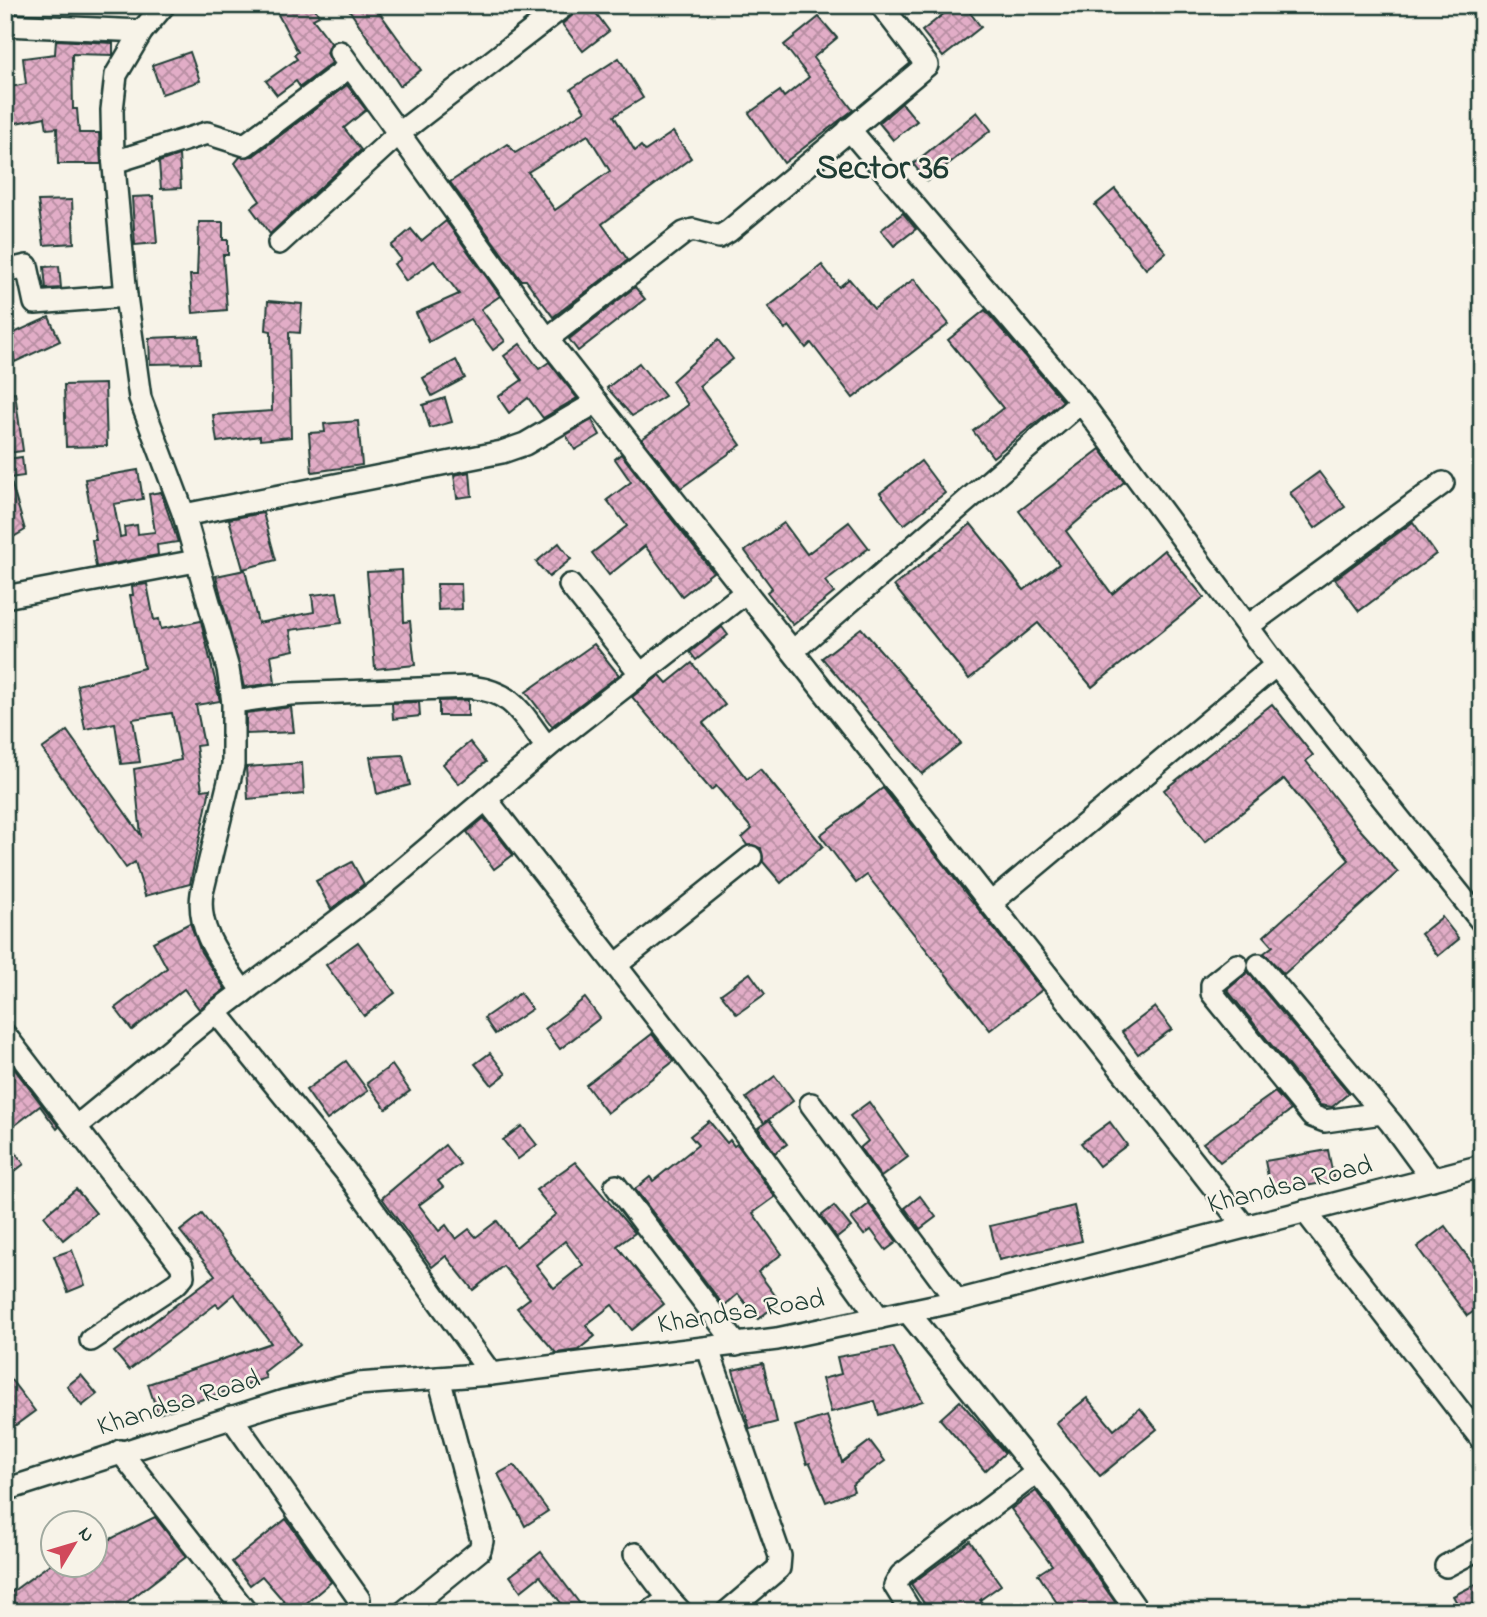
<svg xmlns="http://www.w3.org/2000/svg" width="1487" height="1617" font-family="'Indie Flower',sans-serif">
  <defs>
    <pattern id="building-cross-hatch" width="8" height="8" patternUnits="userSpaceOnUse" patternTransform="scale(1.75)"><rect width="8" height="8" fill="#e2adc7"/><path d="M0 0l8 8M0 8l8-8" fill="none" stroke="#b78ea2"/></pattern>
  </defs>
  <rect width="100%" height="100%" fill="#f7f3e8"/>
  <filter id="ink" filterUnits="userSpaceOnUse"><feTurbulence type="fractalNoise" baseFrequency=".0143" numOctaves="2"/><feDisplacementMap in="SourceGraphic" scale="14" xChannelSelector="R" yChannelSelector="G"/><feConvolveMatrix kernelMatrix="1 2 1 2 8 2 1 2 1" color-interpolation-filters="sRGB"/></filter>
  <g filter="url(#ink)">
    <g fill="url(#building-cross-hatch)" stroke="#1f3d34" stroke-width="2" fill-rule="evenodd">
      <polygon points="273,5 313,5 319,16 313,19 331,43 327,53 332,63 300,87 296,81 277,95 266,81 297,59 294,55 298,52"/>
      <polygon points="346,5 374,5 421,70 400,86"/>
      <polygon points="585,5 590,5 609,31 583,51 562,24"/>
      <polygon points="955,5 964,5 981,27 943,57 922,31"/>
      <polygon points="819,17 837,38 813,58 853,110 784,163 749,113 780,91 784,97 809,77 784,45"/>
      <polygon points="56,40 113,43 113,55 72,54 73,109 77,109 79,133 99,133 101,164 58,164 57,128 47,129 45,117 11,124 5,88 26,84 23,58 55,54"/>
      <polygon points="190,52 200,81 162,94 152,65"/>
      <path d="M 619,58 L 643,98 L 614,116 L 635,151 L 641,146 L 645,151 L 673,132 L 691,158 L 602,224 L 628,260 L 553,317 L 526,280 L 521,280 L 450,182 L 508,144 L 515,153 L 585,111 L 571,89 ZM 588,135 L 610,171 L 555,210 L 528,172 Z"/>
      <polygon points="347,85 366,110 344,128 361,150 270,234 251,208 260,201 235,163 240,157 253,156"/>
      <polygon points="902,103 917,121 893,140 879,123"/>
      <polygon points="977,112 991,130 927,181 913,164"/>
      <polygon points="179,155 181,188 161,189 159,162"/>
      <polygon points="1115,189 1166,252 1146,269 1095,205"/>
      <polygon points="153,196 157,243 135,245 132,197"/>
      <polygon points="72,200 74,243 44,245 38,201"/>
      <polygon points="903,213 916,229 894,246 881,230"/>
      <polygon points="446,221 500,296 481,309 505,341 493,350 470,319 429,342 416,313 459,294 434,261 406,281 394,264 401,259 391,246 411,229 421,241"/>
      <polygon points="199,222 223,222 223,240 228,240 228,255 223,255 227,310 193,313 190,275 197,275"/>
      <polygon points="822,265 839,287 849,279 874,309 914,279 949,324 853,398 811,343 806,348 789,326 785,329 768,307"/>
      <polygon points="59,266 61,288 46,289 44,267"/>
      <polygon points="635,287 645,299 578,351 569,339"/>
      <polygon points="268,301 302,304 300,333 289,332 291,437 260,440 260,436 217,442 213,415 272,411 271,331 266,330"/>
      <polygon points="985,310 1063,401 993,457 973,431 1003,408 948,340"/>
      <polygon points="49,317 60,341 15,362 5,337"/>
      <polygon points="199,336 200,363 150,364 149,338"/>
      <polygon points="718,340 733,359 699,386 741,445 681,488 642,439 688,405 672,381"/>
      <polygon points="520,344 539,369 549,362 577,398 543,418 528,398 509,413 498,397 522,380 504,356"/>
      <polygon points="456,360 465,378 432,396 423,378"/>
      <polygon points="639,363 665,396 632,416 607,388"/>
      <polygon points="105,384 107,446 66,447 64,385"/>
      <polygon points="15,393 23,451 7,453 5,394"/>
      <polygon points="445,398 452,422 430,428 423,405"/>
      <polygon points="592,420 600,435 575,450 566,435"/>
      <polygon points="358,421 362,465 312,472 309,433 325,432 324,424"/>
      <polygon points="1100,449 1124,482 1066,531 1112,594 1164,550 1204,597 1092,687 1038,623 969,679 894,586 971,524 1024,590 1059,564 1019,511"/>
      <polygon points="621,454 713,572 682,596 645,546 609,575 592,553 627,526 607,500 631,482 615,459"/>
      <polygon points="22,457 24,476 9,478 7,459"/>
      <polygon points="921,461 945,493 904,525 880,493"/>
      <polygon points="138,470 143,499 114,504 120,537 125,536 124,527 137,525 138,534 155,532 149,494 161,492 178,542 157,545 158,555 96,567 92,540 96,540 85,479"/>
      <polygon points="470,472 472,496 457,498 454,475"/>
      <polygon points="1319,472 1345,507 1315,528 1290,493"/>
      <polygon points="10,478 25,530 5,542 5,479"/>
      <polygon points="263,513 276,560 243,569 229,519"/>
      <polygon points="849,522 869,548 825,581 834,593 793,625 767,592 772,588 745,551 784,523 807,554"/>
      <polygon points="1413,522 1436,554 1359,611 1335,579"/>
      <polygon points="559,543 571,559 549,577 536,562"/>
      <polygon points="245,570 258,623 314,612 312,595 337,592 342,623 290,630 294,650 271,655 275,683 244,687 216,576"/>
      <polygon points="402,570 404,622 410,621 415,665 375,669 367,572"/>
      <polygon points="147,584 154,620 159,619 161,629 201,621 220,701 196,705 204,745 196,746 202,790 210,789 190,884 145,896 135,862 126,868 42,749 67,731 141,835 134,769 181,760 172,713 133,719 140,762 121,764 115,723 85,729 77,685 144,668 130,595 133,595 132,586"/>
      <polygon points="437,584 461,584 462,609 438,610"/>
      <polygon points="722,627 728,635 696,660 690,652"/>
      <polygon points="861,628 961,743 922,774 822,658"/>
      <polygon points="594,644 619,675 552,726 526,692"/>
      <polygon points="692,663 725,705 703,723 747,779 760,769 823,846 781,883 763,862 761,848 747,845 742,838 752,829 716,786 711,790 632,697 660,675 667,683"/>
      <polygon points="468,700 468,716 439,716 439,701"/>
      <polygon points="419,702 420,716 393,719 392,703"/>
      <polygon points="1272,704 1313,755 1306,761 1356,825 1398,872 1284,974 1264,953 1273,946 1264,936 1349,860 1284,779 1205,842 1164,790"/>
      <polygon points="291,707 294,732 246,734 246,713"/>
      <polygon points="470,742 486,762 459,784 443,764"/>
      <polygon points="403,755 410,785 377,794 370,757"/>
      <polygon points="302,763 304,794 248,799 246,767"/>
      <polygon points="883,788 1042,990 990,1030 867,875 856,883 820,835"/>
      <polygon points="484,818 513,855 494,869 467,832"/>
      <polygon points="352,862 364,884 331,909 316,881"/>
      <polygon points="1442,917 1459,939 1438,956 1421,934"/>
      <polygon points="190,923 201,952 225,989 199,1009 184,989 132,1030 115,1008 167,968 153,942"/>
      <polygon points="358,942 395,993 364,1016 326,965"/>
      <polygon points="1248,972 1349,1093 1332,1107 1320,1105 1227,990"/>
      <polygon points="750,973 765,994 737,1014 721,994"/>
      <polygon points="520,993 532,1009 495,1034 484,1018"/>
      <polygon points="585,998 600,1018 560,1049 545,1029"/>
      <polygon points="1155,1007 1172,1029 1138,1054 1122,1032"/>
      <polygon points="652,1034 674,1061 607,1113 586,1085"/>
      <polygon points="490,1053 506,1074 492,1085 475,1064"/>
      <polygon points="5,1057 59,1127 57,1129 40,1106 5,1133"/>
      <polygon points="346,1061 368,1091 327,1120 306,1090"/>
      <polygon points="392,1065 410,1091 386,1109 367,1083"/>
      <polygon points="775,1076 793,1101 764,1123 746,1098"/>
      <polygon points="1275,1092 1291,1110 1220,1162 1203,1143"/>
      <polygon points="869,1102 908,1157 881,1177 860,1148 868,1141 850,1116"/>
      <polygon points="769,1120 787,1144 775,1153 758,1128"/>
      <polygon points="709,1121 727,1143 730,1140 734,1146 737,1144 775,1197 753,1213 782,1254 758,1272 780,1302 758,1319 738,1294 724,1306 635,1189 650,1177 653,1181 698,1145 690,1136"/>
      <polygon points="1110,1122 1127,1145 1099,1166 1081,1143"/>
      <polygon points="522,1126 537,1145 518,1159 503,1140"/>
      <polygon points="5,1139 24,1164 5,1179"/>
      <path d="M 445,1145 L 460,1164 L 438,1181 L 443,1187 L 419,1205 L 439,1231 L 446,1225 L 456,1239 L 469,1229 L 476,1237 L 497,1221 L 516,1247 L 556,1214 L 536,1190 L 575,1162 L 635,1233 L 617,1246 L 664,1304 L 632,1330 L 612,1305 L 586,1325 L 595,1336 L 578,1350 L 556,1353 L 517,1308 L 530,1298 L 503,1266 L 473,1290 L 446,1256 L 432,1267 L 382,1198 ZM 565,1241 L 583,1265 L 554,1288 L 536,1265 Z"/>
      <polygon points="1328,1150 1334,1181 1271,1192 1265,1161"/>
      <polygon points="76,1189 96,1213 63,1240 44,1216"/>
      <polygon points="920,1196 936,1217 920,1229 905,1208"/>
      <polygon points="869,1204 897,1242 886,1250 871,1230 864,1235 851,1218"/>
      <polygon points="834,1206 851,1227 837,1238 821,1216"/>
      <polygon points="1074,1206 1082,1241 999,1260 990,1226"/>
      <polygon points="202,1214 300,1344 264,1372 266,1378 158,1414 148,1384 271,1343 234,1294 219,1307 216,1304 129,1370 114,1352 215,1275 180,1231"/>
      <polygon points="1445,1226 1482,1276 1482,1306 1467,1316 1417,1247"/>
      <polygon points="72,1250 85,1285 68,1292 54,1256"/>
      <polygon points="893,1347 923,1401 879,1415 875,1401 831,1412 822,1379 841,1374 837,1357"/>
      <polygon points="763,1363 777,1422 750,1429 733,1370"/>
      <polygon points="5,1372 35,1411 5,1433"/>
      <polygon points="81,1375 97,1394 82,1406 67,1386"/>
      <polygon points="1087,1398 1114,1430 1140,1408 1157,1429 1100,1476 1056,1423"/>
      <polygon points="960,1401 1005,1453 985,1471 940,1419"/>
      <polygon points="827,1416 842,1462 870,1441 885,1461 852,1485 854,1491 826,1502 810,1463 807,1464 795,1426"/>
      <polygon points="514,1465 548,1511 525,1526 498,1474"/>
      <polygon points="1036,1491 1048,1507 1122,1612 1063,1612 1038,1574 1052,1565 1011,1509"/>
      <polygon points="155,1517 186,1557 127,1602 135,1612 16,1612 5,1597 50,1564 94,1564 94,1547"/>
      <polygon points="286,1519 331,1582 296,1612 293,1612 262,1576 250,1585 232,1562"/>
      <polygon points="970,1541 1001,1585 980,1600 988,1612 930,1612 911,1584"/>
      <polygon points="541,1552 586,1612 549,1612 561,1603 540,1576 521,1591 510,1576"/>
      <polygon points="1482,1581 1482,1599 1461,1610 1453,1596"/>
    </g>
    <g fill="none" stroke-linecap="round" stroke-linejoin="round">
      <g stroke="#1f3d34" stroke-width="26">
        <g id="minor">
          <path d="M 164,5 L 142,31 L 116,75 L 112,110 L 113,156 L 126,296 L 140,398 L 184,515 L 228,669 L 233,702 L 233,765 L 202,893 C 196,932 223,961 243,992"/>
          <polyline points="5,25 142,31"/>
          <polyline points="340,52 547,339 1245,1227"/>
          <polyline points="849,129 1081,402 1276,665 1482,922"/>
          <polyline points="114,162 207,133 245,145 349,67"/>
          <polyline points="279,243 397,135 565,5"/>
          <polyline points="5,271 27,266 35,303 126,296"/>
          <polyline points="547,339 684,233 693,230 719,237 729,231 927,65 881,5"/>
          <polyline points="184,515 502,452 525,444 597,402"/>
          <polyline points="570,585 640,673"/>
          <polyline points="5,597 196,561"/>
          <polyline points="1248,626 1443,483"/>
          <polyline points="793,651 1081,402"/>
          <path d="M 233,702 L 290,694 L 470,687 C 515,692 521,714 547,747"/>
          <polyline points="486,799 723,1103 879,1318"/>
          <polyline points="991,903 1276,665"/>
          <polyline points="616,965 751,857"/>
          <polyline points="1237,965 1212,985 1212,993 1312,1116 1325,1121 1382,1113"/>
          <polyline points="1259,965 1391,1123 1432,1179"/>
          <polyline points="216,1012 346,1172 491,1374"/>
          <polyline points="5,1035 182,1266 183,1276 177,1283 91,1340"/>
          <polyline points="811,1104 957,1301"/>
          <polyline points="77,1126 216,1012 377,891 556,740 746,592"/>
          <polyline points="616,1186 737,1345"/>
          <polyline points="1305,1211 1482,1440"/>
          <polyline points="908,1312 1059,1499 1138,1612"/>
          <polyline points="708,1349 780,1556 779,1568 727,1612"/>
          <polyline points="231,1417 359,1599"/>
          <polyline points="120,1451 246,1612"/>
          <polyline points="5,1490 284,1401 358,1384 491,1374 777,1339 957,1301 1482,1166"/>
          <polyline points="635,1554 669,1599"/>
          <polyline points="1446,1566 1482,1547"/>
          <polyline points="404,1612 480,1550 482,1541 439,1378"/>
          <polyline points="650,1612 669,1599 681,1612"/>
          <polyline points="911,1612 895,1586 901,1575 1037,1472"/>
        </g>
      </g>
      <use href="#minor" stroke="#f7f3e8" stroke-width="21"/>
    </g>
  </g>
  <g text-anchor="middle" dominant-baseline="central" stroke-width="5" stroke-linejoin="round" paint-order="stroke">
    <g font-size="28" fill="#1f3d34" stroke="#f7f3e8">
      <text transform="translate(1290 1186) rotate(-14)">Khandsa Road</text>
      <text transform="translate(741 1313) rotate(-9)">Khandsa Road</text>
      <text transform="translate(179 1404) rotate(-17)">Khandsa Road</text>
    </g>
    <g font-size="35" font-weight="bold" fill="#1f3d34" stroke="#f7f3e8">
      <text x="882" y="169">Sector 36</text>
    </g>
  </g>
  <rect width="1487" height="1617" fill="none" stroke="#f7f3e8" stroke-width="28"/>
  <rect x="14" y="14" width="1459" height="1589" fill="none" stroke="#1f3d34" stroke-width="2.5" filter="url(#ink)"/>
  <g transform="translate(74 1544) rotate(52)"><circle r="33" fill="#f7f3e8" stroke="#a1aaa0" stroke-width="2"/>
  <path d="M0-5L12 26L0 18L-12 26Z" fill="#d1495b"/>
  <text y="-10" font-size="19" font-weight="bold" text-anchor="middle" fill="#1f3d34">N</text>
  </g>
</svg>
